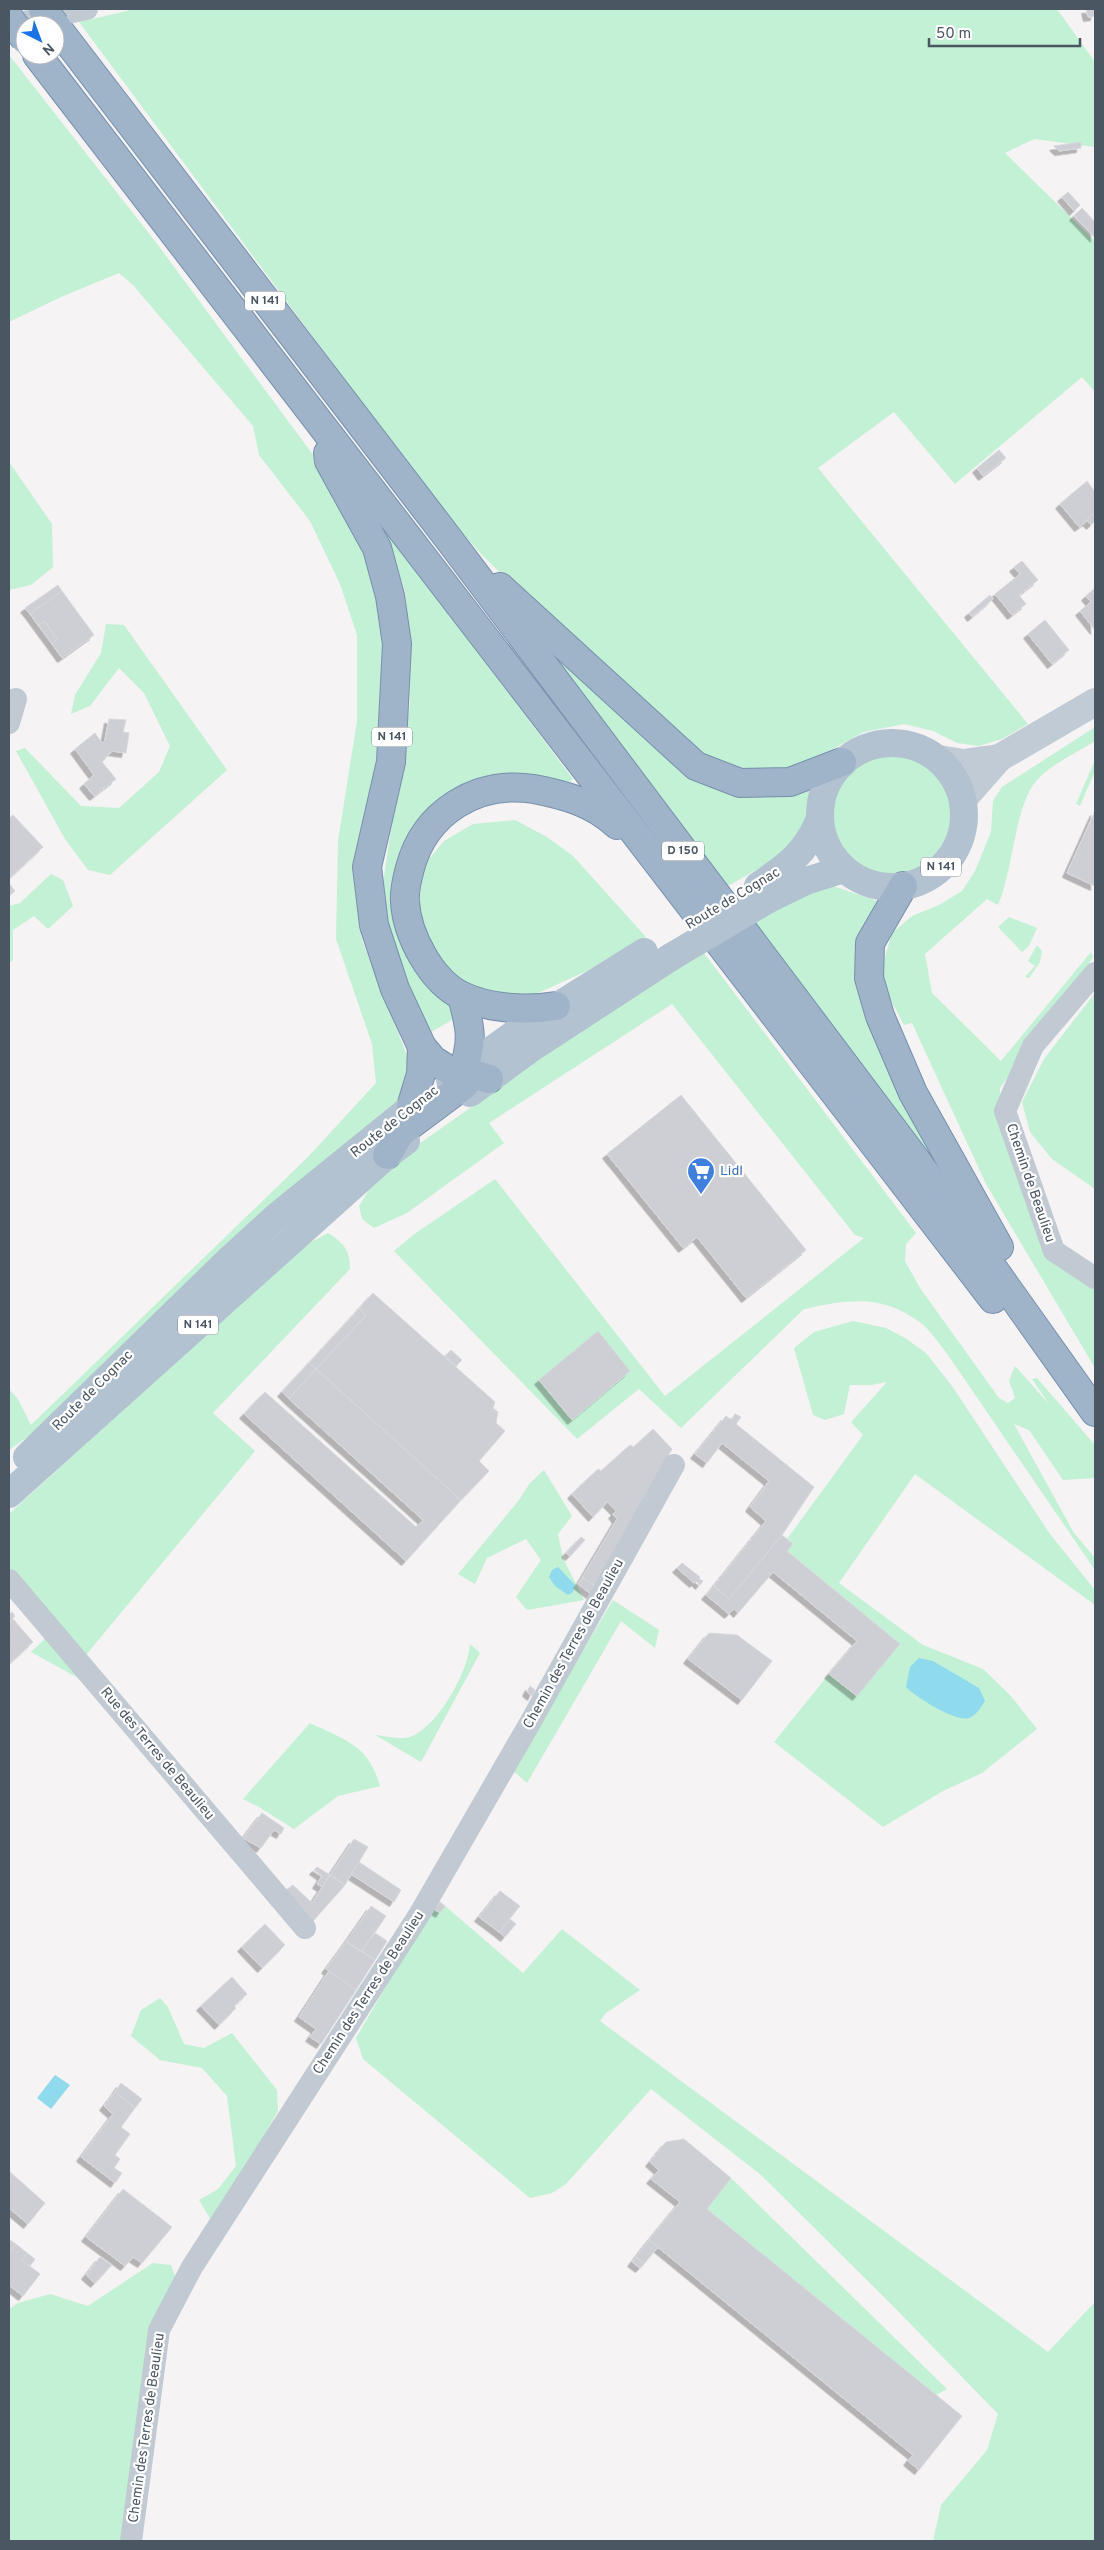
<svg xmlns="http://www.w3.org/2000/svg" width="1104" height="2550" font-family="Overpass,sans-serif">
  <defs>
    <filter id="shadow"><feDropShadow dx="-4.5" dy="4.5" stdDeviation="0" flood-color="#0004"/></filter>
  </defs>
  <rect width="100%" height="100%" fill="#f5f3f3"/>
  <g fill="#c3f1d5">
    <polygon points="135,9 1057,9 1095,62 1095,147 1034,139 1005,153 1095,241 1095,392 1082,377 955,484 894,412 818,468 1028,724 1002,739 979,746 957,743 933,731 904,724 864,732 811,761 786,770 749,771 730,767 695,749 547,618 482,555 441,509 79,22"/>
    <polygon points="9,55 158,245 336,486 381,590 387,653 379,767 361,852 356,894 362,940 408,1058 404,1084 397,1102 46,1424 9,1450 9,1389 18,1399 31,1425 308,1157 376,1083 372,1044 336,939 338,841 357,721 357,635 340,584 310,521 259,455 253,426 133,285 119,273 61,297 9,322"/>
    <polygon points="9,462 52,524 53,567 31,585 9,590"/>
    <polygon points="386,530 573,779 566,786 448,797 393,899 457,1017 428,1034 409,1002 380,903 410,703 405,591"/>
    <polygon points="106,624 124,625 227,770 110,875 88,870 65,839 16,751 25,748 81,806 119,808 159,772 170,746 144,693 119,668 90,706 71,714 75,695 101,653"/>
    <path d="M 535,630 L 686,768 L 817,780 C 810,794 811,808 806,821 C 793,855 752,871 723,889 Z"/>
    <path d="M 1095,727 L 1095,741 C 1076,753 1053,763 1037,780 C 1015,803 1013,872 998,905 L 987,899 L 925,954 L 932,993 L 1001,1061 L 1091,952 L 1093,957 L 1084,972 L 1000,1088 L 1000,1113 L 1056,1263 L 1095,1288 L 1095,1368 L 986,1184 L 912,1023 L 904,1025 L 884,987 L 884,960 L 892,933 L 912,916 L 939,905 L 962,891 L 975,871 L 991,832 L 993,801 L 1002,787 Z"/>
    <circle cx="893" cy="816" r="62"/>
    <polygon points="1095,760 1095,771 1080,806 1076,804"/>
    <polygon points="515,820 547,837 573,856 646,937 587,971 529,997 504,997 478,988 450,972 428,945 418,913 424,865 444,841 473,824"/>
    <polygon points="51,874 63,880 73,906 48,929 34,916 13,930 13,960 9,964 9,906 20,903"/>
    <polygon points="830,885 886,904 863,949 974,1220 750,923 779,904"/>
    <polygon points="1009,917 1037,928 1029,946 1022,952 998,927"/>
    <polygon points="1037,945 1042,951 1040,962 1029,978 1025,977 1035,966 1028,961"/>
    <path d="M 704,953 L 916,1233 L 906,1244 L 905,1261 L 920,1288 L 999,1398 L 1008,1403 L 1015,1398 L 1009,1381 L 1015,1366 L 1049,1404 L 1032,1379 L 1037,1378 L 1095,1445 L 1095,1478 L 1063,1480 L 1029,1430 L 1014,1424 L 1074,1533 L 1095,1558 L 1095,1570 L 948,1355 C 940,1345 931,1331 921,1323 C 882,1294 849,1299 804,1309 L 681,1428 L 639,1389 L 577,1439 L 394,1251 L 413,1235 L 495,1179 L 665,1396 L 864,1238 L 855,1235 L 672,1004 L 489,1123 L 504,1143 L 407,1213 L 374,1228 L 362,1219 L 359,1206 L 369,1190 L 416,1146 L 640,988 Z"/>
    <polygon points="1095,993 1095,1189 1052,1159 1030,1132 1022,1102 1044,1059"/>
    <path d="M 328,1233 C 344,1243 350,1250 350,1269 L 213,1413 L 255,1451 L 86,1655 L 9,1567 L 9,1514 L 300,1248 Z"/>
    <polygon points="853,1321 886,1328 905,1338 926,1353 952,1386 1050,1534 1095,1590 1095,1605 915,1474 839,1583 923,1645 983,1669 1010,1695 1037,1729 982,1773 943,1791 883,1827 774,1742 829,1674 857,1696 900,1644 787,1551 793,1544 787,1539 863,1435 851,1422 887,1382 871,1385 850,1385 844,1414 825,1420 813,1415 794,1348 814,1332"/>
    <polygon points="544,1470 572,1516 558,1534 563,1558 584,1600 527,1610 516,1597 541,1560 526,1539 487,1558 475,1584 458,1574 519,1500 530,1483"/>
    <polygon points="613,1600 659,1630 655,1648 621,1621 527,1783 512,1770"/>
    <polygon points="48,1636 87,1683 31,1652"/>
    <path d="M 470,1644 L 480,1653 L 421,1762 L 375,1735 C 385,1736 401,1740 410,1737 C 438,1727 468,1672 470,1644 Z"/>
    <path d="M 310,1723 C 345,1740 369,1745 380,1786 L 338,1796 L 294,1829 L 259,1807 L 243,1799 Z"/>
    <polygon points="437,1899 523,1973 562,1929 640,1990 606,2013 600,2021 1048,2352 1095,2302 1095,2541 933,2541 941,2505 987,2450 998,2414 893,2306 761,2175 651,2089 566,2184 552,2193 530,2198 363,2059 356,2038"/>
    <polygon points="160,1998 168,2007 184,2044 204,2048 232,2033 277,2090 278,2111 247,2165 211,2220 199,2200 218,2189 236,2166 227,2096 202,2068 160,2060 131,2036 141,2010"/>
    <polygon points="731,2178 947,2389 936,2395 707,2209"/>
    <polygon points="153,2263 171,2265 176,2279 159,2330 131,2541 9,2541 9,2309 18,2303 50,2294 88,2306"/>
  </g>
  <g fill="#90daee">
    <polygon points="558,1567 575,1585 573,1592 568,1595 555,1586 549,1577 552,1570"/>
    <path d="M 919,1658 L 933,1661 L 979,1688 L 985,1701 C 981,1707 976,1716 969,1718 C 957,1723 914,1696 906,1687 L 910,1667 Z"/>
    <polygon points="55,2075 70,2085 51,2109 37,2098"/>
  </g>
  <g fill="#cdcfd5" stroke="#d7d9de" filter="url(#shadow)">
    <polygon points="1086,9 1095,9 1095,16 1088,17"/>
    <polygon points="1081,142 1081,148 1059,151 1054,146"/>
    <polygon points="1068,192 1080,205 1074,211 1062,197"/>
    <polygon points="1082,208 1095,222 1095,238 1074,216"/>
    <polygon points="999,450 1006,458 983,476 977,468"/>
    <polygon points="1087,481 1095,492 1095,515 1079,527 1060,504"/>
    <polygon points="1094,513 1095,521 1091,525 1086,520"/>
    <polygon points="1022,561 1038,580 1019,595 1026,604 1012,615 995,594 1020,574 1014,567"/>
    <polygon points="58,585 62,591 30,614 25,608"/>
    <polygon points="1095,588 1095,630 1080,611 1091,602 1086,596"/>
    <polygon points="62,591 94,635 62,658 52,644 57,639 44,621 38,625 30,614"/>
    <polygon points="990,595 993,599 972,617 969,613"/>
    <polygon points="1045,620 1069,650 1052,664 1028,634"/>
    <polygon points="44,621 57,639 52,644 38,625"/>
    <polygon points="109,719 126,720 123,732 129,733 126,753 112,751 102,762 116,779 94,796 84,784 94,775 75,749 95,733 102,743 105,740"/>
    <polygon points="1095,811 1095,886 1067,873"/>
    <polygon points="13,815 43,847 9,879 9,818"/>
    <polygon points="9,883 15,891 9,896"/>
    <polygon points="681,1095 806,1250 746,1298 697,1237 683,1248 607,1154"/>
    <polygon points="373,1293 495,1402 493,1408 498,1412 496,1423 505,1431 479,1461 489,1471 461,1500 316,1369 366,1315 359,1309"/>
    <polygon points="359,1309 366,1315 316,1369 309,1363"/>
    <polygon points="598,1331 630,1371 572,1420 539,1380"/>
    <polygon points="451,1350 462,1360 456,1366 445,1356"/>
    <polygon points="309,1363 316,1369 289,1399 282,1392"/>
    <polygon points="316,1369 461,1500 406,1561 244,1414 265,1392 416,1527 423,1520 289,1399"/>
    <polygon points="735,1414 741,1417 736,1424 814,1487 782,1535 729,1599 714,1586 766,1521 750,1507 769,1481 722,1443 707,1463 695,1454 726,1416 731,1420"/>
    <polygon points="653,1429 672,1449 596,1586 582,1578 617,1519 613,1514 616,1511 607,1502 593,1517 572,1494 598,1469 601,1471 630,1445 634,1447"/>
    <polygon points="782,1535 793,1544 787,1551 900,1644 857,1696 829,1674 857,1641 773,1572 738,1613 734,1609 729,1614 706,1595 714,1586 729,1599"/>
    <polygon points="581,1537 585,1540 570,1556 566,1553"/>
    <polygon points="682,1563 700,1577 699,1579 703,1581 700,1585 696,1581 694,1583 677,1568"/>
    <polygon points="582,1578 596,1586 591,1594 578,1584"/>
    <polygon points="12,1612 15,1616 9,1623 9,1615"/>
    <polygon points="13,1619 33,1642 9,1664 9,1643 12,1640 9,1637 9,1623"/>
    <polygon points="709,1633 737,1635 772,1661 742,1700 688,1659"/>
    <polygon points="530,1686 535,1690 532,1696 527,1692"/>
    <polygon points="262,1813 284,1828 281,1834 274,1830 261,1848 243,1838"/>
    <polygon points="354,1839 368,1847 345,1885 330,1875"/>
    <polygon points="359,1862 401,1890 394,1902 351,1874"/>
    <polygon points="317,1867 330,1875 322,1887 317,1884 322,1876 314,1870"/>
    <polygon points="330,1875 345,1885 313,1921 286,1890 293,1885 312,1903"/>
    <polygon points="500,1891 520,1906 499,1932 479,1917"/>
    <polygon points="440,1902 445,1906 440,1913 434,1909"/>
    <polygon points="371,1906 386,1916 362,1951 346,1942"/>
    <polygon points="510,1919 516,1924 505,1937 499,1932"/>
    <polygon points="265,1924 285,1945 262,1968 242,1947"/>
    <polygon points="375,1933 387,1941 375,1960 362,1951"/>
    <polygon points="346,1942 375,1960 356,1990 326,1969"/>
    <polygon points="329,1971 356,1990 321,2044 310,2037 316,2029 299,2017"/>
    <polygon points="232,1977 247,1994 234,2006 236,2008 219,2025 201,2006"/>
    <polygon points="121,2083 142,2099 135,2108 115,2092"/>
    <polygon points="115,2092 135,2108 121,2127 130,2134 115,2155 120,2159 114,2168 122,2173 115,2183 81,2157 113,2114 104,2106"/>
    <polygon points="684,2139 731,2178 707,2209 962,2416 919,2470 908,2461 913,2455 649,2240 680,2202 651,2179 659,2170 650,2162 666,2142"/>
    <polygon points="10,2172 45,2203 28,2224 9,2208"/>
    <polygon points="123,2189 172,2227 142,2263 133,2257 125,2266 86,2237"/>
    <polygon points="10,2240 16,2244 9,2253 9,2242"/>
    <polygon points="649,2240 658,2247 644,2264 636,2257"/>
    <polygon points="16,2244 27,2253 22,2260 40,2274 23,2296 9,2285 9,2253"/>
    <polygon points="27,2253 35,2259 30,2266 22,2260"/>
    <polygon points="100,2257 112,2265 95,2283 86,2275"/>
    <polygon points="636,2257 644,2264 640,2268 632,2262"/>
  </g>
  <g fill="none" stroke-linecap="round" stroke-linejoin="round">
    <g stroke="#7690ad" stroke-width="30">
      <g id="trunk">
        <polyline points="55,25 451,542 916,1160 1095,1412"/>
        <polyline points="37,55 993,1299"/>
        <path d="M 328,453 L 329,461 L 377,548 L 390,596 L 397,644 L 391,762 L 367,867 L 374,925 L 395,989 L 422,1047 L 433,1060 L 449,1070 L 463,1071 C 474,1039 470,1027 462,996"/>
        <polyline points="500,587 696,766 740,783 790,782 842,762"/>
        <polyline points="903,886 870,943 869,978 880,1016 913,1093 999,1247"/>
        <path d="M 556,1006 C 526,1011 490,1009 462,996 C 431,981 407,935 405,902 C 404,891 407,879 410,868 C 425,812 477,780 534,789 C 565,795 594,803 617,825"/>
        <polyline points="411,1107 421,1074 422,1047"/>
        <polyline points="387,1155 401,1132 464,1085 463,1071 489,1079"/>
      </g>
    </g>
    <g stroke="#c1cad2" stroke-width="22">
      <polyline points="9,25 87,9"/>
      <polyline points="9,723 16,699"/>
      <polyline points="1095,973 1033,1046 1005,1111 1054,1251 1095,1278"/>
      <polyline points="9,1580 305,1928"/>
      <polyline points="131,2541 159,2330 192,2267 419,1915 530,1723 674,1465"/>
    </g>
    <g stroke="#c1cbd6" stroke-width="28">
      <polyline points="939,759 963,763 999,758"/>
      <polyline points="963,799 999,758 1095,702"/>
    </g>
    <g stroke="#b3c2d1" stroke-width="28">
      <circle cx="892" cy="815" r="72"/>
      <path d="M 758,886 C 787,866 805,854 819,821"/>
      <polyline points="767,900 806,881 844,869"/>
      <polyline points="450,1080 524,1027 644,952"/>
      <polyline points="470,1093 533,1047 671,957"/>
      <polyline points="27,1457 229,1260 275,1218 417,1103"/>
      <polyline points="9,1494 387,1155 406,1141"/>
    </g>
    <use href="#trunk" stroke="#9fb4c9" stroke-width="28"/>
    <g stroke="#7690ad" stroke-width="30" stroke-linecap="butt">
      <g id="trunk-bridge">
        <polyline points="43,9 55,25"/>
        <polyline points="9,18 25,39"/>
      </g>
    </g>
    <polyline stroke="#b3c2d1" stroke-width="28" points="671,957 767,900"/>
    <use href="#trunk-bridge" stroke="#9fb4c9" stroke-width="28"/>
  </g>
  <defs>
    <g id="supermarket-pin" transform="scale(1.4375)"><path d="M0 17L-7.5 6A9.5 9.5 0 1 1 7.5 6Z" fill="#3f7fe0" stroke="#fff"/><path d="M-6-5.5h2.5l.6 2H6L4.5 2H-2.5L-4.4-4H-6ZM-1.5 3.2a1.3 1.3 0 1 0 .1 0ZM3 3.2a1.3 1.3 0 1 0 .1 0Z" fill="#fff"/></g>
  </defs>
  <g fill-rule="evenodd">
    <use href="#supermarket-pin" x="701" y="1171"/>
  </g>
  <g text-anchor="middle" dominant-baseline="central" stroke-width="4.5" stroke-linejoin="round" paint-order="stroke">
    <g fill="#fff" stroke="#808990" stroke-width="1">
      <rect x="245" y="291.5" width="40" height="19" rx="4"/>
      <rect x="372" y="727.5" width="40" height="19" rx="4"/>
      <rect x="662" y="841.5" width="42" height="19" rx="4"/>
      <rect x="921" y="857.5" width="40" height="19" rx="4"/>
      <rect x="178" y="1315.5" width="40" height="19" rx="4"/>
    </g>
    <g font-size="12" font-weight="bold" fill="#4a5661">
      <text x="265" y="301">N 141</text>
      <text x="392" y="737">N 141</text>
      <text x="683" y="851">D 150</text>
      <text x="941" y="867">N 141</text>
      <text x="198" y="1325">N 141</text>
    </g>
    <g font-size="14" fill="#4a5661" stroke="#fff">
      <text transform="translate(733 899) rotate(-31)">Route de Cognac</text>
      <text transform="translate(395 1122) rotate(-38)">Route de Cognac</text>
      <text transform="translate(1030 1183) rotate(71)">Chemin de Beaulieu</text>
      <text transform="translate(93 1391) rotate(-45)">Route de Cognac</text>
      <text transform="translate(574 1644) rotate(-61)">Chemin des Terres de Beaulieu</text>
      <text transform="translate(157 1754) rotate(50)">Rue des Terres de Beaulieu</text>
      <text transform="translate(369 1993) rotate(-57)">Chemin des Terres de Beaulieu</text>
      <text transform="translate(147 2428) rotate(-82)">Chemin des Terres de Beaulieu</text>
    </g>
    <g font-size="14" fill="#366cbe" stroke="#fff" text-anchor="start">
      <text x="720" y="1171">Lidl</text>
    </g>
  </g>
  <rect width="1104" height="2550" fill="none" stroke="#4a5661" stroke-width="20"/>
  <g transform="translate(40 40) rotate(138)"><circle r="24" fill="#ffffff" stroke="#b7bbc0"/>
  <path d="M0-4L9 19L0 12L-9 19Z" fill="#1a73e8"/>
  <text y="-8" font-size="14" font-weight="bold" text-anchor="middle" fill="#4a5661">N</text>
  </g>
  <path d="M929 38v8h151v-8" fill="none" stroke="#4a5661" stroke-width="2.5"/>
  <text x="936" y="38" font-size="15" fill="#4a5661" stroke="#ffffff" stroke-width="4" paint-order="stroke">50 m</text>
</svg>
